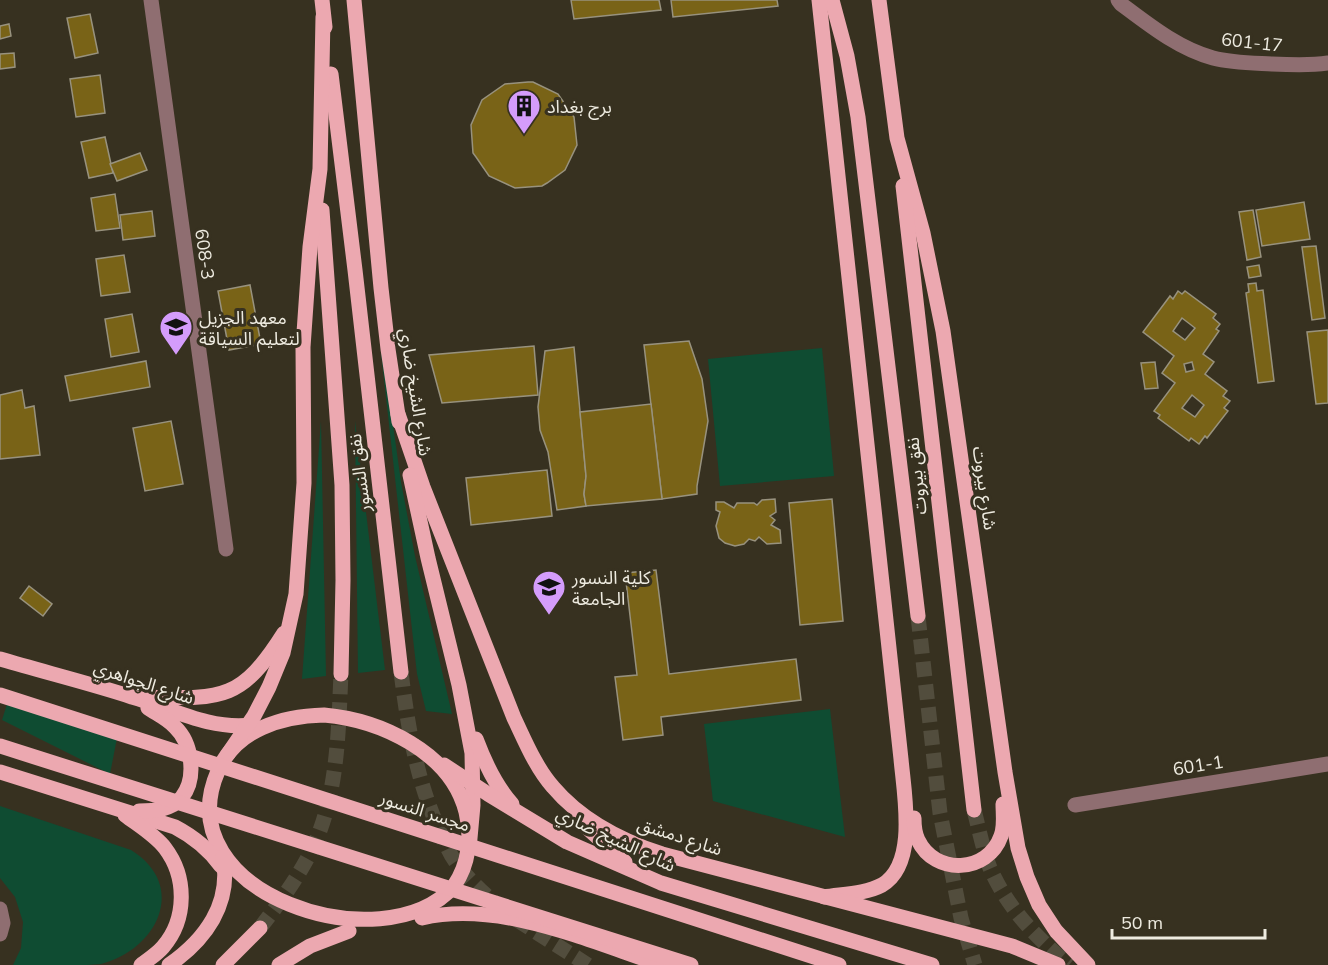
<svg xmlns="http://www.w3.org/2000/svg" width="1328" height="965" font-family="Mulish,'Noto Sans Arabic',sans-serif">
  <rect width="100%" height="100%" fill="#373120"/>
  <g fill="#0f4c32">
    <polygon points="822,348 834,476 720,486 708,359"/>
    <polygon points="381,353 383,353 401,482 415,556 452,714 426,711 417,674"/>
    <polygon points="321,421 326,676 302,679"/>
    <polygon points="355,421 385,670 358,673"/>
    <polygon points="7,704 117,738 110,774 2,720"/>
    <polygon points="830,709 845,837 713,801 704,724"/>
    <path d="M 0,806 L 131,850 C 189,886 157,950 101,964 C 92,965 82,965 73,965 C 53,965 33,965 13,965 L 21,948 L 23,922 L 15,897 L 0,878 Z"/>
  </g>
  <g fill="#796317" stroke="#98927e" stroke-width="1.5" fill-rule="evenodd">
    <polygon points="571,0 659,0 661,10 574,19"/>
    <polygon points="671,0 777,0 778,6 673,17"/>
    <polygon points="90,14 98,53 75,58 67,18"/>
    <polygon points="9,24 11,36 0,39 0,26"/>
    <polygon points="14,53 15,67 0,69 0,54"/>
    <polygon points="100,75 105,113 76,117 70,79"/>
    <polygon points="528,82 533,82 558,94 574,117 577,145 565,170 547,183 542,186 515,188 489,176 476,157 473,153 471,125 482,100 505,84"/>
    <polygon points="105,137 113,173 89,178 81,142"/>
    <polygon points="140,153 147,170 117,181 110,164"/>
    <polygon points="115,194 120,228 96,231 91,198"/>
    <polygon points="1304,202 1310,239 1262,246 1256,210"/>
    <polygon points="1253,210 1261,257 1247,260 1239,212"/>
    <polygon points="152,211 155,236 123,240 120,215"/>
    <polygon points="1316,246 1325,318 1312,320 1302,247"/>
    <polygon points="124,255 130,292 101,296 96,259"/>
    <polygon points="1259,265 1261,276 1249,278 1247,267"/>
    <polygon points="1256,283 1257,291 1263,290 1274,381 1258,383 1246,293 1249,292 1248,284"/>
    <polygon points="250,285 261,344 229,350 218,291"/>
    <path d="M 1178,291 L 1182,294 L 1185,291 L 1216,314 L 1213,318 L 1220,324 L 1216,329 L 1219,331 L 1203,354 L 1214,362 L 1205,374 L 1227,391 L 1223,396 L 1230,401 L 1224,408 L 1228,411 L 1207,438 L 1205,436 L 1199,444 L 1191,438 L 1189,441 L 1158,418 L 1160,415 L 1154,411 L 1175,383 L 1162,373 L 1174,356 L 1143,332 L 1170,296 L 1173,299 ZM 1182,318 L 1195,328 L 1185,340 L 1173,331 ZM 1192,362 L 1194,370 L 1186,372 L 1184,364 ZM 1192,395 L 1204,405 L 1195,417 L 1182,408 Z"/>
    <polygon points="132,314 139,352 111,357 105,319"/>
    <polygon points="1328,330 1328,403 1316,404 1307,332"/>
    <polygon points="689,341 702,379 708,421 697,486 697,494 662,499 644,345"/>
    <polygon points="534,346 538,395 442,403 429,355"/>
    <polygon points="574,347 586,476 584,494 586,506 557,510 548,452 540,430 538,407 545,351"/>
    <polygon points="146,361 150,387 70,401 65,376"/>
    <polygon points="1155,362 1158,388 1145,389 1141,363"/>
    <polygon points="22,390 25,408 34,406 40,455 0,459 0,395"/>
    <polygon points="651,404 662,499 586,506 584,494 586,476 580,412"/>
    <polygon points="171,421 183,484 145,491 133,428"/>
    <polygon points="547,470 552,516 471,525 466,478"/>
    <polygon points="775,499 776,512 770,516 775,520 771,525 780,530 781,543 767,544 759,537 755,541 749,539 744,544 735,546 725,543 719,538 716,526 720,512 716,510 716,502 724,502 734,508 737,503 754,503 757,505 762,500"/>
    <polygon points="832,499 843,621 800,625 789,503"/>
    <polygon points="656,570 669,674 796,659 801,700 661,717 663,735 623,740 615,677 637,675 625,573"/>
    <polygon points="29,586 52,604 43,616 20,598"/>
  </g>
  <g fill="none" stroke-linecap="round" stroke-linejoin="round">
    <g stroke="#524d3d" stroke-width="15" stroke-dasharray="15 8" stroke-linecap="butt">
      <polyline points="918,616 940,813 961,918 975,965"/>
      <path d="M 401,672 C 408,728 417,784 442,836 C 446,844 449,853 455,861 C 466,877 481,891 496,904"/>
      <path d="M 974,810 C 979,829 983,850 990,868 C 1008,909 1036,937 1069,965"/>
      <polyline points="517,920 588,965"/>
      <path d="M 260,928 C 277,906 294,883 307,859 C 338,803 338,736 341,674"/>
    </g>
    <g stroke="#8f6e71" stroke-width="15">
      <polyline points="151,0 226,549"/>
      <path d="M 1118,0 L 1121,4 C 1149,25 1179,49 1213,58 C 1232,63 1253,63 1272,64 C 1291,65 1310,66 1328,63"/>
      <polyline points="1075,805 1328,764"/>
      <polyline points="0,909 3,923 0,934"/>
    </g>
    <g stroke="#eca8b0" stroke-width="15">
      <polyline points="322,0 325,27"/>
      <polyline points="354,0 381,288 388,349 399,422"/>
      <path d="M 819,0 L 901,759 C 904,794 918,864 882,885 C 865,894 842,894 824,897"/>
      <polyline points="832,0 847,56 858,117 918,616"/>
      <polyline points="879,0 897,138 923,233 943,331 1005,772 1018,848 1027,877 1039,905 1056,931 1088,965"/>
      <polyline points="331,74 355,270 401,672"/>
      <polyline points="903,186 974,810"/>
      <polyline points="322,210 342,485 343,580 341,674"/>
      <path d="M 398,414 L 423,487 L 514,718 C 525,741 536,768 553,787 C 581,820 622,841 662,854 L 1012,946 L 1058,965"/>
      <polyline points="410,475 428,558 459,685 472,753 473,805 469,849"/>
      <path d="M 0,659 C 44,672 89,683 132,697 C 171,708 209,730 251,725"/>
      <path d="M 146,697 C 222,699 241,701 284,633"/>
      <path d="M 324,715 C 380,720 451,752 466,812 C 472,837 469,864 454,886 C 384,965 164,894 218,771 C 236,729 283,716 324,715 Z"/>
      <path d="M 476,739 C 485,763 495,785 512,804"/>
      <polyline points="228,754 254,716 269,687 283,653 296,594 304,483 303,347 310,247 320,169 323,17"/>
      <polyline points="444,765 488,794 567,842 661,883 932,965"/>
      <path d="M 0,772 L 175,827 C 194,837 208,848 221,866"/>
      <path d="M 139,811 C 154,811 172,810 182,797 C 197,778 192,743 175,727 C 168,719 157,714 148,708"/>
      <path d="M 125,815 C 138,825 155,835 165,848 C 187,877 187,919 163,947 C 157,954 148,960 141,965"/>
      <polyline points="576,818 625,862"/>
      <path d="M 914,818 C 914,825 915,834 918,840 C 935,876 988,873 1001,836 C 1005,826 1003,814 1003,804"/>
      <path d="M 422,918 C 500,900 589,941 662,965"/>
      <path d="M 169,965 C 205,940 232,904 223,857"/>
      <polyline points="223,965 260,928"/>
      <polyline points="279,965 310,946 349,931"/>
    </g>
    <g stroke="#eca8b0" stroke-width="15">
      <polyline points="0,695 839,965"/>
      <polyline points="0,746 691,965"/>
    </g>
  </g>
  <defs>
    <g id="building-pin" transform="scale(1.725)"><path d="M0 17L-7.5 6A9.5 9.5 0 1 1 7.5 6Z" fill="#d49cfb" stroke="#373120"/><path d="M-4-6H4V6H1V3H-1V6H-4ZM-2.5-4.3h1.7v1.8h-1.7ZM.8-4.3h1.7v1.8H.8ZM-2.5-1h1.7V.8h-1.7ZM.8-1h1.7V.8H.8Z" fill="#111"/></g>
    <g id="school-pin" transform="scale(1.725)"><path d="M0 17L-7.5 6A9.5 9.5 0 1 1 7.5 6Z" fill="#d49cfb" stroke="#373120"/><path d="M0-5L7-2L0 1L-7-2ZM-4 1L0 2.5L4 1V4Q0 6-4 4Z" fill="#111"/></g>
    <g id="university-pin" transform="scale(1.725)"><path d="M0 17L-7.5 6A9.5 9.5 0 1 1 7.5 6Z" fill="#d49cfb" stroke="#373120"/><path d="M0-5L7-2L0 1L-7-2ZM-4 1L0 2.5L4 1V4Q0 6-4 4Z" fill="#111"/></g>
  </defs>
  <g fill-rule="evenodd">
    <use href="#building-pin" x="524" y="106"/>
    <use href="#school-pin" x="176" y="327"/>
    <use href="#university-pin" x="549" y="587"/>
  </g>
  <g text-anchor="middle" dominant-baseline="central" stroke-width="6" stroke-linejoin="round" paint-order="stroke">
    <g font-size="18" fill="#eeebe0" stroke="#373120">
      <text transform="translate(1252 42) rotate(6)">601-17</text>
      <text transform="translate(205 254) rotate(82)">608-3</text>
      <text transform="translate(416 392) rotate(81)">شارع الشيخ ضاري</text>
      <text transform="translate(359 473) rotate(-97)">نفق النسور</text>
      <text transform="translate(916 476) rotate(-96)">نفق بيروت</text>
      <text transform="translate(985 488) rotate(82)">شارع بيروت</text>
      <text transform="translate(144 682) rotate(18)">شارع الجواهري</text>
      <text transform="translate(1198 765) rotate(-9)">601-1</text>
      <text transform="translate(425 811) rotate(18)">مجسر النسور</text>
      <text transform="translate(680 836) rotate(18)">شارع دمشق</text>
      <text transform="translate(616 839) rotate(25)">شارع الشيخ ضاري</text>
    </g>
    <g font-size="18" fill="#eeebe0" stroke="#373120" text-anchor="start">
      <text x="547" y="106">برج بغداد</text>
      <text x="199" y="317">معهد الجزيل<tspan x="199" dy="21">لتعليم السياقة</tspan></text>
      <text x="572" y="577">كلية النسور<tspan x="572" dy="21">الجامعة</tspan></text>
    </g>
  </g>
  <path d="M1112 929v9h153v-9" fill="none" stroke="#eeebe0" stroke-width="3"/>
  <text x="1121" y="929" font-size="18" fill="#eeebe0" stroke="#373120" stroke-width="4.5" paint-order="stroke">50 m</text>
</svg>
